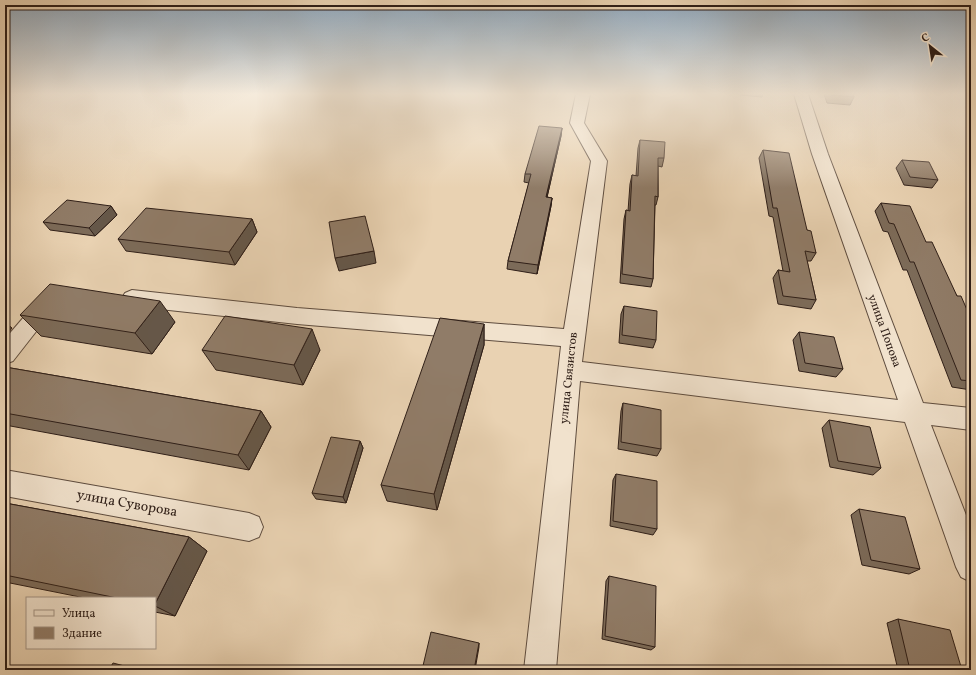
<svg xmlns="http://www.w3.org/2000/svg" width="976" height="675" font-family="Vollkorn,serif">
  <rect width="100%" height="100%" fill="#e9d2b2"/>
  <filter id="stains"><feTurbulence type="fractalNoise" baseFrequency=".005" numOctaves="4"/><feColorMatrix values="0 0 0 0 .2 0 0 0 0 .09 0 0 0 0 .02 0 0 0 .5 -.17"/></filter>
  <radialGradient id="worn" r=".72"><stop offset=".6" stop-color="#630" stop-opacity="0"/><stop offset="1" stop-color="#630" stop-opacity=".3"/></radialGradient>
  <g fill="none" stroke-linecap="round" stroke-linejoin="round">
    <g stroke="#5e4c3e" stroke-width="2">
      <g id="street">
        <polygon points="576,94 590,94 584,123 607,161 582,362 898,400 812,154 794,94 808,94 828,154 923,403 971,408 971,430 931,425 971,528 971,582 961,577 956,567 905,422 580,381 556,670 524,670 561,346 297,324 132,306 125,303 122,298 125,293 132,290 297,308 564,329 591,161 570,123"/>
        <polygon points="49,293 56,296 59,301 56,306 13,361 5,364 5,339 42,296"/>
        <polygon points="5,470 249,513 259,517 263,527 259,537 249,541 5,496"/>
      </g>
    </g>
    <use href="#street" fill="#f1e2cd" fill-rule="evenodd"/>
  </g>
  <g fill="#7c6b59" stroke="#2f1f18">
    <polygon points="740,94 763,94 762,97 740,95"/>
    <polygon points="824,94 853,94 854,97 850,105 827,103"/>
    <polygon points="562,128 561,136 547,197 552,198 551,206 537,274 507,269 508,261 529,183 524,182 525,174"/>
    <polygon points="640,140 664,158 662,167 658,166 658,197 656,205 655,205 653,279 651,287 620,283 624,219 626,210 628,211 630,184 632,175 636,176 638,148"/>
    <polygon points="763,150 807,230 816,253 811,261 807,261 816,300 811,309 778,304 773,278 778,270 783,271 773,217 769,216 759,158"/>
    <polygon points="902,160 938,180 932,188 904,185 896,168"/>
    <polygon points="881,203 926,242 957,296 971,319 971,390 952,387 907,270 903,270 888,232 883,231 875,211"/>
    <polygon points="111,206 117,215 95,236 50,230 43,222"/>
    <polygon points="252,219 257,232 235,265 126,251 118,239"/>
    <polygon points="624,306 656,340 653,348 619,343 621,314"/>
    <polygon points="20,315 175,322 152,354 41,336"/>
    <polygon points="484,324 484,345 437,510 387,501 381,485"/>
    <polygon points="799,332 843,369 836,377 799,371 793,340"/>
    <polygon points="202,350 320,350 303,385 216,370"/>
    <polygon points="5,367 261,411 271,427 249,470 5,425"/>
    <polygon points="623,403 661,449 657,456 618,449 621,411"/>
    <polygon points="829,420 881,468 873,475 830,467 822,428"/>
    <polygon points="360,441 363,448 346,503 316,499 312,493"/>
    <polygon points="616,474 657,529 653,535 610,526 613,480"/>
    <polygon points="5,503 189,537 207,551 175,616 155,612 155,598 85,598 5,582"/>
    <polygon points="859,509 920,569 909,574 862,565 851,515"/>
    <polygon points="609,576 655,647 651,650 602,639 606,581"/>
    <polygon points="898,619 962,670 898,670 887,623"/>
  </g>
  <g fill="#655749" stroke="#2f1f18">
    <polygon points="562,128 561,136 545,206 546,197"/>
    <polygon points="552,198 551,206 537,274 538,265"/>
    <polygon points="111,206 117,215 95,236 89,228"/>
    <polygon points="252,219 257,232 235,265 229,252"/>
    <polygon points="374,251 376,263 339,271 335,258"/>
    <polygon points="160,301 175,322 152,354 135,333"/>
    <polygon points="5,322 12,328 5,337"/>
    <polygon points="484,324 484,345 437,510 434,494"/>
    <polygon points="312,329 320,350 303,385 294,365"/>
    <polygon points="261,411 271,427 249,470 238,455"/>
    <polygon points="360,441 363,448 346,503 343,497"/>
    <polygon points="189,537 207,551 175,616 155,606 155,604"/>
    <polygon points="479,643 479,647 475,670 474,670"/>
  </g>
  <g fill="#907c68" stroke="#2f1f18">
    <polygon points="831,94 853,94 854,97 831,95"/>
    <polygon points="539,126 562,128 546,197 552,198 538,265 508,261 531,174 525,174"/>
    <polygon points="640,140 665,142 664,158 658,158 658,197 655,196 653,279 622,274 626,210 630,211 632,175 638,176"/>
    <polygon points="763,150 789,153 807,230 811,231 816,253 805,251 816,300 783,296 778,270 790,272 777,208 773,208"/>
    <polygon points="902,160 929,162 938,180 910,177"/>
    <polygon points="67,200 111,206 89,228 43,222"/>
    <polygon points="881,203 910,206 926,242 932,242 957,296 961,296 971,319 971,381 961,380 914,262 910,262 894,224 889,223"/>
    <polygon points="146,208 252,219 229,252 118,239"/>
    <polygon points="365,216 374,251 335,258 329,222"/>
    <polygon points="50,284 160,301 135,333 20,315"/>
    <polygon points="624,306 657,311 656,340 622,335"/>
    <polygon points="225,316 312,329 294,365 202,350"/>
    <polygon points="440,318 484,324 434,494 381,485"/>
    <polygon points="799,332 834,337 843,369 805,363"/>
    <polygon points="5,367 261,411 238,455 5,413"/>
    <polygon points="623,403 661,410 661,449 621,442"/>
    <polygon points="829,420 870,427 881,468 838,461"/>
    <polygon points="331,437 360,441 343,497 312,493"/>
    <polygon points="616,474 657,481 657,529 613,521"/>
    <polygon points="5,503 189,537 155,604 155,598 117,598 5,575"/>
    <polygon points="859,509 905,517 920,569 871,560"/>
    <polygon points="609,576 656,586 655,647 605,636"/>
    <polygon points="898,619 950,630 962,670 910,670"/>
    <polygon points="431,632 479,643 474,670 422,670"/>
    <polygon points="113,663 140,670 109,670"/>
  </g>
  <linearGradient id="sky" x2="0" y2="1"><stop stop-color="#8fa8be"/><stop offset="0.5" stop-color="#f5ebdc"/><stop offset="1" stop-color="#f5ebdc" stop-opacity="0"/></linearGradient>
  <rect width="976" height="188" fill="url(#sky)"/>
  <g text-anchor="middle" dominant-baseline="central" stroke-width="3" stroke-linejoin="round" paint-order="stroke">
    <g font-size="12" fill="#2f1f18" stroke="#f1e2cd">
      <text transform="translate(884 331) rotate(70)">улица Попова</text>
      <text transform="translate(569 378) rotate(-84)">улица Связистов</text>
    </g>
    <g font-size="14" fill="#2f1f18" stroke="#f1e2cd">
      <text transform="translate(127 504) rotate(10)">улица Суворова</text>
    </g>
  </g>
  <rect width="976" height="675" fill="none" stroke="#e9d2b2" stroke-width="20"/>
  <rect x="6" y="6" width="964" height="663" fill="none" stroke="#2f1f18" stroke-width="2"/>
  <rect x="10" y="10" width="956" height="655" fill="none" stroke="#2f1f18"/>
  <rect x="26" y="597" width="130" height="52" fill="#f1e2cd" stroke="#a39485"/>
  <rect x="34" y="610" width="20" height="6" fill="#f1e2cd" stroke="#a39485"/>
  <text x="62" y="617" font-size="12" fill="#2f1f18">Улица</text>
  <rect x="34" y="627" width="20" height="12" fill="#907c68" stroke="#a39485"/>
  <text x="62" y="637" font-size="12" fill="#2f1f18">Здание</text>
  <g transform="translate(930 46) rotate(330)" stroke="#f1e2cd" stroke-width="3" paint-order="stroke">
  <path d="M0-3L7 15L0 10L-7 15Z" fill="#2f1f18"/>
  <text y="-6" font-size="11" font-weight="bold" text-anchor="middle" fill="#2f1f18">С</text>
  </g>
  <rect width="100%" height="100%" filter="url(#stains)"/>
  <rect width="100%" height="100%" fill="url(#worn)"/>
</svg>
